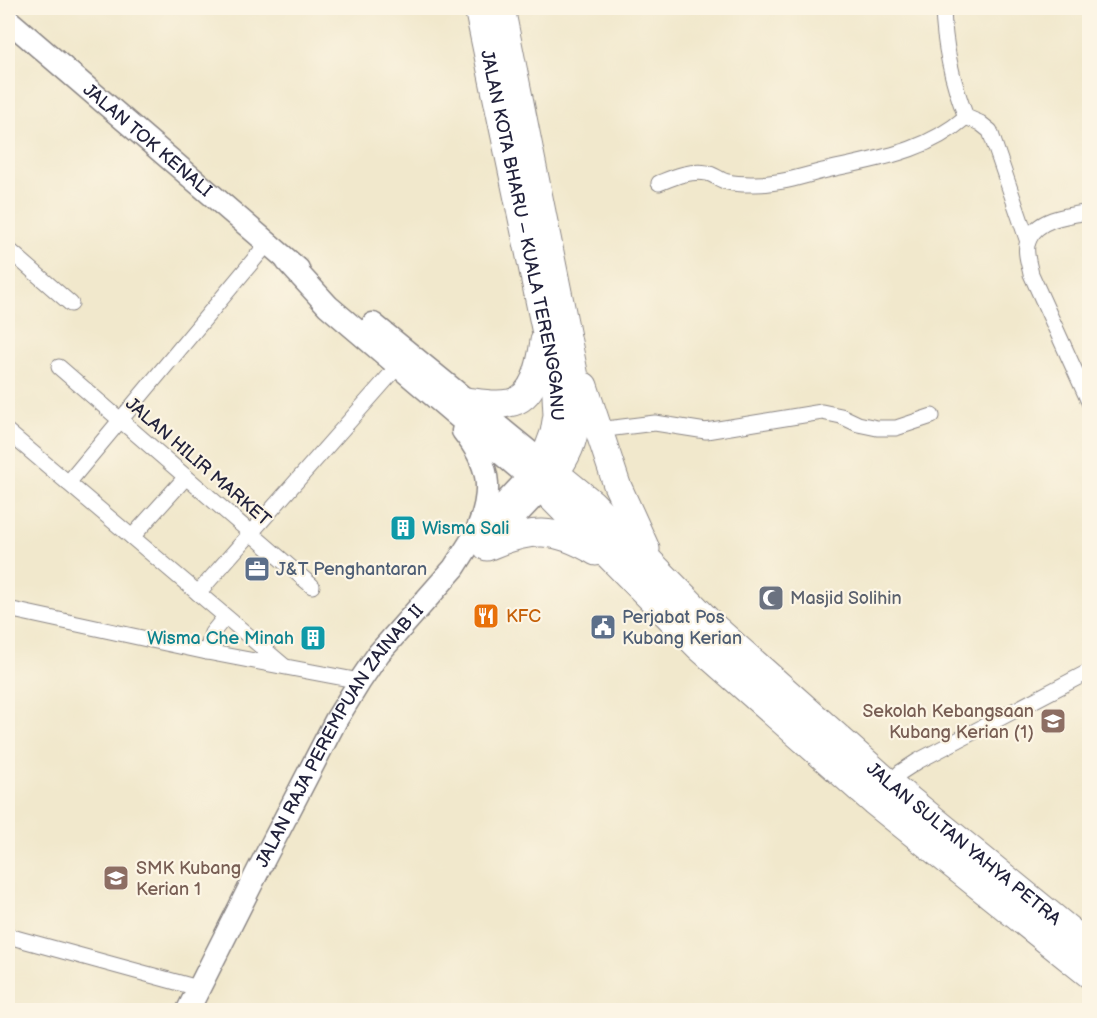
<svg xmlns="http://www.w3.org/2000/svg" width="1097" height="1018" font-family="'Balsamiq Sans',sans-serif">
  <rect width="100%" height="100%" fill="#fcf5e5"/>
  <filter id="ink" filterUnits="userSpaceOnUse"><feTurbulence type="fractalNoise" baseFrequency=".0167" numOctaves="2"/><feDisplacementMap in="SourceGraphic" scale="12" xChannelSelector="R" yChannelSelector="G"/><feConvolveMatrix kernelMatrix="1 2 1 2 8 2 1 2 1" color-interpolation-filters="sRGB"/></filter>
  <filter id="wash" filterUnits="userSpaceOnUse"><feTurbulence type="fractalNoise" baseFrequency=".008" numOctaves="4" result="noise"/><feDisplacementMap in="SourceGraphic" scale="24" xChannelSelector="R" yChannelSelector="G"/><feGaussianBlur stdDeviation="1.35" result="paint"/><feColorMatrix in="noise" values="0 0 0 0 0 0 0 0 0 0 0 0 0 0 0 0 0 1.4 0 .05"/><feComposite in="paint" operator="in"/></filter>
  <g filter="url(#wash)">
    <rect width="100%" height="100%" fill="#f1e8cc"/>
  </g>
  <g filter="url(#ink)">
    <g fill="none" stroke-linecap="round" stroke-linejoin="round">
      <g stroke="#8a8584" stroke-width="17">
        <g id="street">
          <path d="M 943,8 C 944,46 952,81 966,117 L 980,123 L 990,131 L 1028,242"/>
          <path d="M 659,183 C 674,177 690,170 707,173 C 715,175 721,181 728,182 C 735,184 744,184 751,184 C 778,185 802,176 827,170 C 879,158 924,153 966,117"/>
          <path d="M 1090,212 C 1069,215 1037,218 1028,241 C 1024,251 1029,264 1031,274 L 1090,404"/>
          <polyline points="8,249 71,304"/>
          <polyline points="59,367 312,586"/>
          <polyline points="598,430 655,423 706,431 822,412 841,416 858,424 877,428 896,428 932,416"/>
          <polyline points="8,432 284,666"/>
          <polyline points="68,483 267,244"/>
          <polyline points="132,537 186,477"/>
          <polyline points="198,593 398,366"/>
          <polyline points="8,609 207,652 360,681"/>
          <polyline points="207,652 212,633 225,617"/>
          <polyline points="885,788 901,772 918,761 1090,671"/>
          <polyline points="8,936 198,988"/>
        </g>
      </g>
      <g stroke="#8a8584" stroke-width="25">
        <g id="primary">
          <path id="s1" d="M 8,20 L 298,269"/>
          <polyline points="373,324 543,463"/>
          <path d="M 463,431 C 489,464 494,489 478,528"/>
          <polyline points="486,547 542,488"/>
          <path id="s2" d="M 188,1010 L 262,863 L 336,720 L 360,681 L 379,653 L 454,568 L 475,535 L 529,477 L 328,306 L 287,261"/>
        </g>
      </g>
      <g stroke="#8a8584" stroke-width="29">
        <g id="highway">
          <path id="s3" d="M 478,8 L 555,376 L 557,415 L 554,433 L 543,463 L 529,477 L 542,488 L 700,648 L 873,801 L 1090,975"/>
          <path d="M 501,8 L 575,377 C 578,427 578,449 543,487"/>
          <polyline points="584,386 617,485 646,549"/>
          <path d="M 467,401 C 481,403 495,406 509,403 C 535,399 541,363 544,341"/>
          <path id="s4" d="M 543,463 L 592,503 L 714,627 L 889,783 L 1090,947"/>
          <path d="M 487,547 C 530,528 555,527 596,552"/>
        </g>
      </g>
      <use href="#street" stroke="#fff" stroke-width="15"/>
      <use href="#primary" stroke="#fff" stroke-width="22"/>
      <use href="#highway" stroke="#fff" stroke-width="27"/>
    </g>
  </g>
  <defs>
    <g id="building-square" transform="scale(1.35)"><rect x="-9" y="-9" width="18" height="18" rx="4" fill="#0f9aa8" stroke="#fcf5e5"/><path d="M-4-6H4V6H1V3H-1V6H-4ZM-2.5-4.3h1.7v1.8h-1.7ZM.8-4.3h1.7v1.8H.8ZM-2.5-1h1.7V.8h-1.7ZM.8-1h1.7V.8H.8Z" fill="#fff"/></g>
    <g id="office-square" transform="scale(1.35)"><rect x="-9" y="-9" width="18" height="18" rx="4" fill="#5c6f8a" stroke="#fcf5e5"/><path d="M-6-3h4V-5.5h4V-3h4V5H-6ZM-1-4.5V-3h2v-1.5ZM-6 0V1H6V0Z" fill="#fff"/></g>
    <g id="mosque-square" transform="scale(1.35)"><rect x="-9" y="-9" width="18" height="18" rx="4" fill="#6b7280" stroke="#fcf5e5"/><path d="M3.5-4.9A6 6 0 1 0 3.5 4.9A5 5 0 1 1 3.5-4.9Z" fill="#fff"/></g>
    <g id="restaurant-square" transform="scale(1.35)"><rect x="-9" y="-9" width="18" height="18" rx="4" fill="#e8710a" stroke="#fcf5e5"/><path d="M-5-6h1v4h1v-4h1v4h1v-4h1v5L-1.5 .5V6h-2V.5L-5-1ZM5-6V6H3V1.5H1.5Q1.5-4 5-6Z" fill="#fff"/></g>
    <g id="civic-square" transform="scale(1.35)"><rect x="-9" y="-9" width="18" height="18" rx="4" fill="#5c6f8a" stroke="#fcf5e5"/><path d="M-.6-6.5H3V-4.5H.6V-3L4-1V1h2V6H-6V1h2V-1L-.6-3ZM-1.2 2.5V6h2.4V2.5Z" fill="#fff"/></g>
    <g id="school-square" transform="scale(1.35)"><rect x="-9" y="-9" width="18" height="18" rx="4" fill="#8d6e63" stroke="#fcf5e5"/><path d="M0-5L7-2L0 1L-7-2ZM-4 1L0 2.5L4 1V4Q0 6-4 4Z" fill="#fff"/></g>
  </defs>
  <g fill-rule="evenodd">
    <use href="#building-square" x="403" y="528"/>
    <use href="#office-square" x="257" y="569"/>
    <use href="#mosque-square" x="771" y="598"/>
    <use href="#restaurant-square" x="486" y="616"/>
    <use href="#civic-square" x="603" y="627"/>
    <use href="#building-square" x="313" y="638"/>
    <use href="#school-square" x="1053" y="721"/>
    <use href="#school-square" x="116" y="878"/>
  </g>
  <g text-anchor="middle" dominant-baseline="central" stroke-width="4.5" stroke-linejoin="round" paint-order="stroke">
    <g font-size="18" fill="#22223b" stroke="#fcf5e5">
      <text stroke="none"><textPath href="#s1" startOffset="184">JALAN TOK KENALI</textPath></text>
      <text stroke="none"><textPath href="#s3" startOffset="232">JALAN KOTA BHARU – KUALA TERENGGANU</textPath></text>
      <text transform="translate(198 462) rotate(41)">JALAN HILIR MARKET</text>
      <text stroke="none"><textPath href="#s2" startOffset="314">JALAN RAJA PEREMPUAN ZAINAB II</textPath></text>
      <text stroke="none"><textPath href="#s4" startOffset="568">JALAN SULTAN YAHYA PETRA</textPath></text>
    </g>
    <g font-size="18" fill="#0d838f" stroke="#fcf5e5" text-anchor="start">
      <text x="422" y="528">Wisma Sali</text>
      <text x="294" y="638" text-anchor="end">Wisma Che Minah</text>
    </g>
    <g font-size="18" fill="#4e5e75" stroke="#fcf5e5" text-anchor="start">
      <text x="276" y="569">J&amp;T Penghantaran</text>
      <text x="622" y="617">Perjabat Pos<tspan x="622" dy="21">Kubang Kerian</tspan></text>
    </g>
    <g font-size="18" fill="#5b616d" stroke="#fcf5e5" text-anchor="start">
      <text x="790" y="598">Masjid Solihin</text>
    </g>
    <g font-size="18" fill="#c56008" stroke="#fcf5e5" text-anchor="start">
      <text x="506" y="616">KFC</text>
    </g>
    <g font-size="18" fill="#785e54" stroke="#fcf5e5" text-anchor="end">
      <text x="1034" y="711">Sekolah Kebangsaan<tspan x="1034" dy="21">Kubang Kerian (1)</tspan></text>
      <text x="136" y="868" text-anchor="start">SMK Kubang<tspan x="136" dy="21">Kerian 1</tspan></text>
    </g>
  </g>
  <rect width="1097" height="1018" fill="none" stroke="#fcf5e5" stroke-width="30"/>
</svg>
